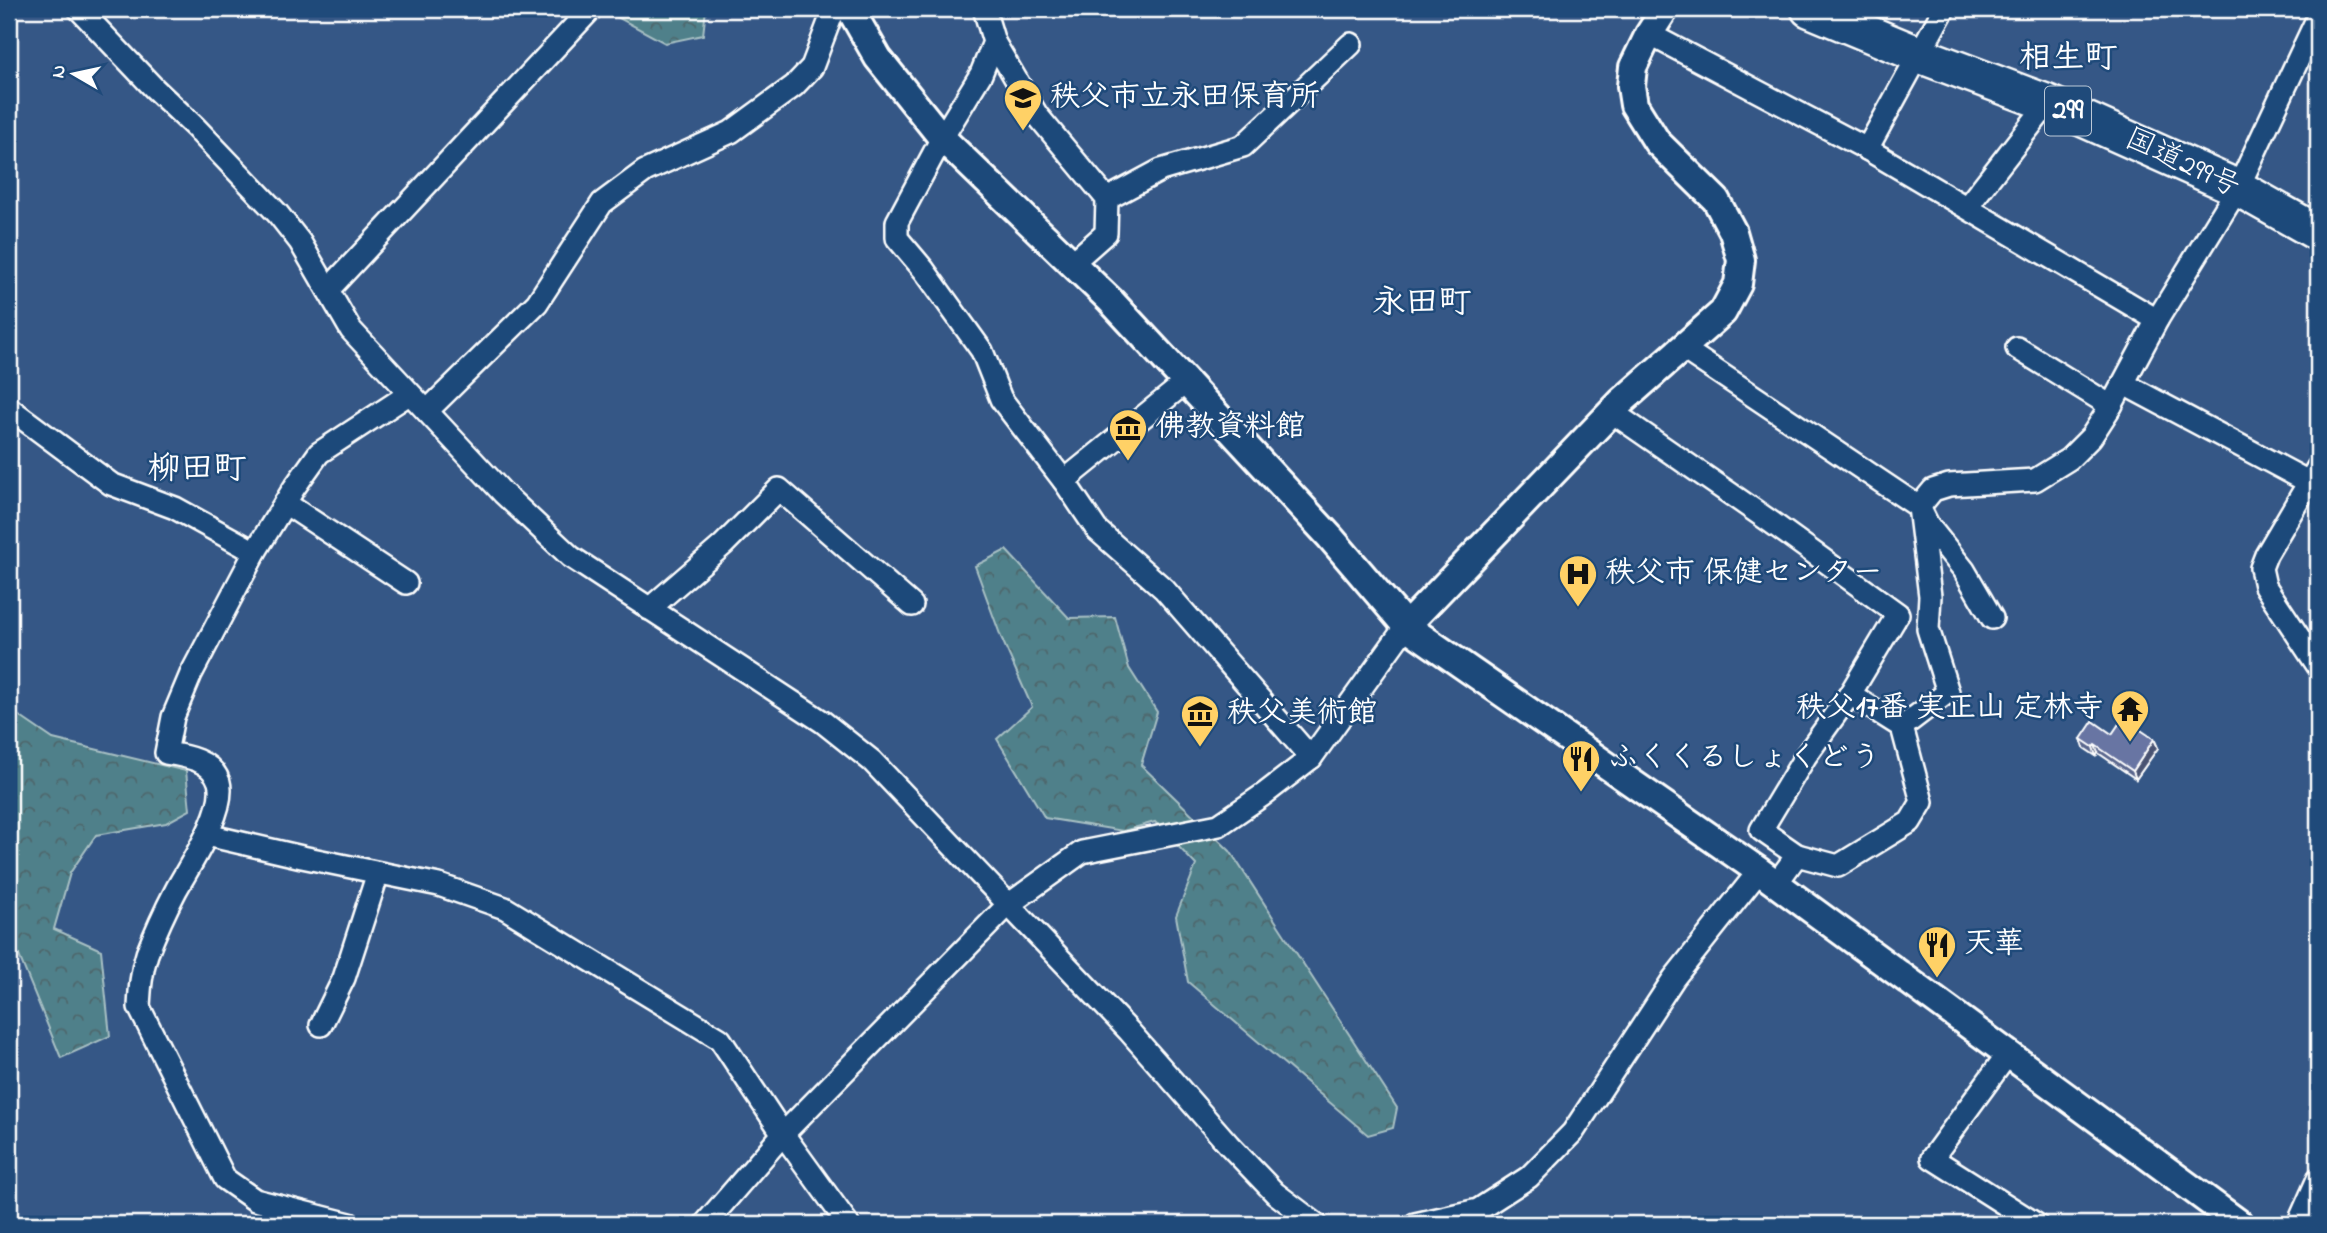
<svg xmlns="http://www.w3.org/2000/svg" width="2327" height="1233" font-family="'Indie Flower','Klee One',sans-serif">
  <defs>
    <pattern id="forest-crowns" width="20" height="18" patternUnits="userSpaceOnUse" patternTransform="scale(1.75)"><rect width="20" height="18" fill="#50808a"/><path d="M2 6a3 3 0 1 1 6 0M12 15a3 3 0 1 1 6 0" fill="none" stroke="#4e666b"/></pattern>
  </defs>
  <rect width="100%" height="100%" fill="#355786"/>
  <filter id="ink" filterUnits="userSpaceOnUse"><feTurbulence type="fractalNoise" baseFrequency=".0143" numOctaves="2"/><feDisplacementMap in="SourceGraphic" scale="14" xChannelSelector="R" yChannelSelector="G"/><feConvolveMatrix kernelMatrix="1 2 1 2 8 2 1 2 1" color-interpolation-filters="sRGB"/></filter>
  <g filter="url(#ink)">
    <g fill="url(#forest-crowns)" stroke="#a8c0c4" stroke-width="2">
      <polygon points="607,9 706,9 703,35 665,43 617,17"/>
      <polygon points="1006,550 1069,618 1115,617 1129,668 1157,712 1141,765 1230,851 1397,1108 1393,1128 1368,1135 1188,982 1176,916 1196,865 1155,822 1123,831 1045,818 997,739 1032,707 1001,637 975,566"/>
      <polygon points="9,709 53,739 186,771 190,810 166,823 96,835 70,873 54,929 101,950 110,1036 61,1058 18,953 9,945"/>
    </g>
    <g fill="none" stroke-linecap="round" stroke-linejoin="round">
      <g stroke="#fff" stroke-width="26">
        <g id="minor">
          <polyline points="79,9 154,88 195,127 278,214 300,242 351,330 503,493 571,557 823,722 872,761 1129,1031 1229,1145 1275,1193 1316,1224"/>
          <polyline points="984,9 994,42 981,74 942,138 897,222 897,238 924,270 982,351 1001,399 1064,481 1097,530 1164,589 1311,758"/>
          <polyline points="1649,34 1867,149 2157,320"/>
          <polyline points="994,42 1037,115 1107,199 1106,233 1072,263"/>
          <polyline points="1867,149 1944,9"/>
          <polyline points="1107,199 1161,170 1243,146 1351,44"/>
          <polyline points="1967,207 2048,103"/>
          <polyline points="328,290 591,9"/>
          <polyline points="1682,348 1919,507 1928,525 1964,570 1992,618"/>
          <polyline points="2017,348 2111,406"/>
          <polyline points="2124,384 2318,487"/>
          <polyline points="9,408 111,484 175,508 255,552"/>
          <polyline points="427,411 537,303 602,203 645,171 731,132 794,86 812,67 834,9"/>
          <polyline points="1612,412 1771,522 1898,614 1850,694 1805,757 1761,830 1797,855"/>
          <polyline points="2318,467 2266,555 2261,568 2265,586 2318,666"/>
          <polyline points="1064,481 1186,382"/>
          <polyline points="285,503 406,583"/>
          <polyline points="649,609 723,545 779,489 912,605"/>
          <polyline points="1850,694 1902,727"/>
          <polyline points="207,835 302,857 439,885 505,908 720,1039 783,1134 848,1224"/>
          <polyline points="1776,884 1797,855 1838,866 1910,822 1922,802 1902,727 1948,692 1928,629 1930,596 1919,507 1933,490 1949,485 2035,480 2069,459 2091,437 2111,406 2157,320 2238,188 2318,17"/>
          <polyline points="321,1025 344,978 378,873"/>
          <polyline points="2007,1055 1932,1158 2036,1224"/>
          <path d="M 350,1224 L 255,1200 L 225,1179 L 139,1007 C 140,989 141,972 147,954 C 155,933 165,911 176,890 C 189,866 227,810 219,782 C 212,760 186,756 166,753 L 173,717 L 191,674 L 255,552 L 294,488 L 319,453 L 409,394"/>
          <polyline points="705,1224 783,1134 1008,905 1082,852 1219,825 1263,795 1311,758 1406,626"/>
          <polyline points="1415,1224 1478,1210 1529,1177 1573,1132 1674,978 1759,871"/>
          <polyline points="2298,1224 2318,1179"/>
        </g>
      </g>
      <g stroke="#fff" stroke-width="32">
        <g id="tertiary">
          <polyline points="850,9 878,58 942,138 1110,300 1330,537 1406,626 1759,871 2240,1224"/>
          <polyline points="1406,626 1621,402 1723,312 1738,284 1741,260 1733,232 1716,200 1657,142 1634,105 1631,86 1633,67 1649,34 1665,9"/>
        </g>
      </g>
      <g stroke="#fff" stroke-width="40">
        <polyline id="trunk" points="1809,9 1920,55 2048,103 2238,188 2318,233"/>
      </g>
      <use href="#minor" stroke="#1f4a7a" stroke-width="21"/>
      <use href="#tertiary" stroke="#1f4a7a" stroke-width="26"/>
      <use href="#trunk" stroke="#1f4a7a" stroke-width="35"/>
    </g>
    <polygon fill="#59658c" stroke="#fff" stroke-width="2" points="2112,734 2154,739 2158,748 2136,779 2098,753 2096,756 2084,748 2081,739"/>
    <g fill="#485272" stroke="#fff" stroke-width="2">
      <polygon points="2154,739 2158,748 2136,779 2133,771"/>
      <polygon points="2095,745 2098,753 2096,756 2093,747"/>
    </g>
    <polygon fill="#6775a3" stroke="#fff" stroke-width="2" points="2123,718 2154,739 2133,771 2095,745 2093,747 2081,739 2093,721 2112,734"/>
  </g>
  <defs>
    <g id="school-pin" transform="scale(2.0125)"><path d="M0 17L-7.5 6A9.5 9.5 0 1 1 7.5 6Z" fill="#ffd166" stroke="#1f4a7a"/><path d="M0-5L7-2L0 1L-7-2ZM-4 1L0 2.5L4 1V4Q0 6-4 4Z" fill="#111"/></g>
    <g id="museum-pin" transform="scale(2.0125)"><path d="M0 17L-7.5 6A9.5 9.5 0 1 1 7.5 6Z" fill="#ffd166" stroke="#1f4a7a"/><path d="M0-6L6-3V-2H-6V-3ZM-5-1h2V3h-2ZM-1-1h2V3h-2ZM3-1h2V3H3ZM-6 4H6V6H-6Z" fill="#111"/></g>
    <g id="hospital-pin" transform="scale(2.0125)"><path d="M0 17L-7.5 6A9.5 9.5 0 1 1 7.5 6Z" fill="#ffd166" stroke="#1f4a7a"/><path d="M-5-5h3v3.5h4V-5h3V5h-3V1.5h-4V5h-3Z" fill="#111"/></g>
    <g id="temple-pin" transform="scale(2.0125)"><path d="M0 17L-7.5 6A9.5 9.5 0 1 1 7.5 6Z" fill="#ffd166" stroke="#1f4a7a"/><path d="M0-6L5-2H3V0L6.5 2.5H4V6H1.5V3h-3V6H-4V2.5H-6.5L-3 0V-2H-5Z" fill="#111"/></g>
    <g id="restaurant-pin" transform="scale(2.0125)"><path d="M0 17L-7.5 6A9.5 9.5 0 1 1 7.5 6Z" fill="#ffd166" stroke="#1f4a7a"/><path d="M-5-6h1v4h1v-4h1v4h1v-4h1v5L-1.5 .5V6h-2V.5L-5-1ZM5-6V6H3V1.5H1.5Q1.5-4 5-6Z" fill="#111"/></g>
  </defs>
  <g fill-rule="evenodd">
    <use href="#school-pin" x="1023" y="98"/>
    <use href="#museum-pin" x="1128" y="428"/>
    <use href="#hospital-pin" x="1578" y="574"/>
    <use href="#temple-pin" x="2130" y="709"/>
    <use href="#museum-pin" x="1200" y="714"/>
    <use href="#restaurant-pin" x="1581" y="759"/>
    <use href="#restaurant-pin" x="1937" y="945"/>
  </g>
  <g text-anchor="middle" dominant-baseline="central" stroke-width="5" stroke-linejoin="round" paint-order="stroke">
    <rect fill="#1f4a7a" stroke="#bcc9d7" stroke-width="2" x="2045" y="86.5" width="46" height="49" rx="5"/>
    <g font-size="28" font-weight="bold" fill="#fff">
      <text x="2068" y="111">299</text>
    </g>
    <g font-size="30" font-weight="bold" fill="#fff" stroke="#1f4a7a" text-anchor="start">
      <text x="1050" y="98">秩父市立永田保育所</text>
      <text x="1155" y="428">佛教資料館</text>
      <text x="1605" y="574">秩父市 保健センター</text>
      <text x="2103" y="709" text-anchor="end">秩父17番 実正山 定林寺</text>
      <text x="1227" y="714">秩父美術館</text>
      <text x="1608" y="759">ふくくるしょくどう</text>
      <text x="1964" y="945">天華</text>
    </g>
    <g font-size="30" fill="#fff" stroke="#1f4a7a">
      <text transform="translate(2182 164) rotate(25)">国道299号</text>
    </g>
    <g font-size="33" font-weight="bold" fill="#fff" stroke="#1f4a7a">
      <text x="2068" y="59">相生町</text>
      <text x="1422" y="304">永田町</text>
      <text x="197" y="470">柳田町</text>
    </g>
  </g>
  <rect width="2327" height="1233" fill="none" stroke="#1f4a7a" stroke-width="35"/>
  <rect x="18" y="18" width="2292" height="1198" fill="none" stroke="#fff" stroke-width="2.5" filter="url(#ink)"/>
  <g transform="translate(74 74) rotate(279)" stroke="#1f4a7a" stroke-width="5" paint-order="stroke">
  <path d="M0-5L12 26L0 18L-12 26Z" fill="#ffffff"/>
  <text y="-10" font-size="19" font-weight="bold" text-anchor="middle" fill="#ffffff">N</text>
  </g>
</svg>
